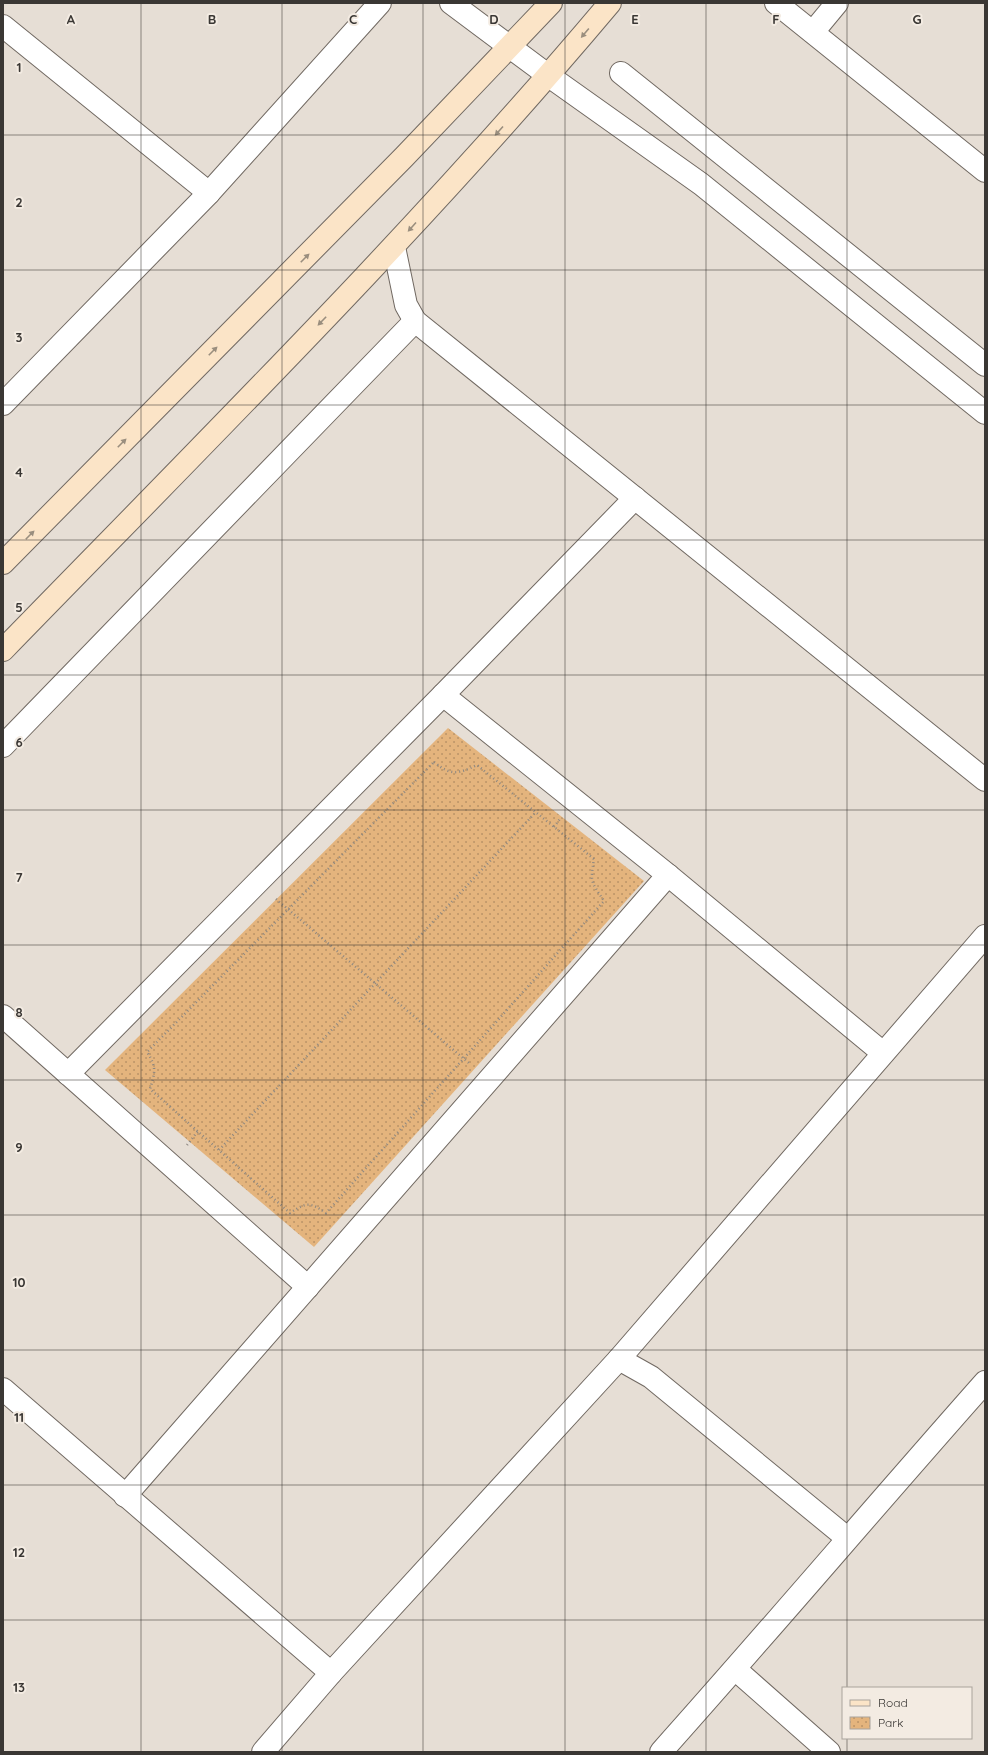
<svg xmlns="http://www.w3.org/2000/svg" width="988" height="1755" font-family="Quicksand,sans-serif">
  <defs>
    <pattern id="park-dots" width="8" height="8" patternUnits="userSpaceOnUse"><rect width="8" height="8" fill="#e4b47d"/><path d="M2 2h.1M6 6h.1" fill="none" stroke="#ba9367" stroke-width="1.8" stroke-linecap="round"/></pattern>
  </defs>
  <rect width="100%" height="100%" fill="#e6ded5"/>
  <polygon fill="url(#park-dots)" points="448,728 644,881 314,1247 105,1070"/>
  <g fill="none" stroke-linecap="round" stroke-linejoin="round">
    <g stroke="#716962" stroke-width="24">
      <g id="street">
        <polyline points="451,3 549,76 701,184 985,413"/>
        <polyline points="776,3 985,171"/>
        <polyline points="3,26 209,193"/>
        <polyline points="813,32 837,3"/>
        <polyline points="621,73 985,365"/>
        <polyline points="394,247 406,305 415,321 985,780"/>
        <polyline points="3,404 209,193 380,3"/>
        <polyline points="443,695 668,875 883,1053"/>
        <polyline points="3,746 415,321"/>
        <polyline points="3,1016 308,1287"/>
        <polyline points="68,1074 443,695 635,498"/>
        <polyline points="619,1359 651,1377 847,1538"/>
        <polyline points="3,1389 331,1673"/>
        <polyline points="125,1496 668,875"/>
        <polyline points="735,1669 829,1752"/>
        <polyline points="263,1752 331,1673 619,1359 985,936"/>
        <path d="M 661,1752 C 770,1630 876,1505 985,1382"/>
      </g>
    </g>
    <g stroke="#716962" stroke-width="24">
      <g id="secondary">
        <polyline points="3,563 404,157 551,3"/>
        <path d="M 3,650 C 209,438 420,229 610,3"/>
      </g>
    </g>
    <g stroke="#8c8781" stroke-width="2.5" stroke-dasharray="1 3" stroke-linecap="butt">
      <path d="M 434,762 C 451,776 458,774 477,765 L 594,859 C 590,883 591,881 604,901 L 326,1213 C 310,1202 307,1202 290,1213 L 150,1089 C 155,1073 157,1067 147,1052 Z"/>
      <polyline points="554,827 560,819"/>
      <polyline points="276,899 470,1064"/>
      <polyline points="187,1145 198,1131"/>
      <polyline points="219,1150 536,812"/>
    </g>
    <use href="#street" stroke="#fff" stroke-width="22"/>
    <use href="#secondary" stroke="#fbe4c7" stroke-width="22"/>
  </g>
  <defs><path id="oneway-solid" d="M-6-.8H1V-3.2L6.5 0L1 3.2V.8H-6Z"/></defs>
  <g fill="#9a8e7e">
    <use href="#oneway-solid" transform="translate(585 33) rotate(130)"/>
    <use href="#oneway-solid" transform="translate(499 131) rotate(132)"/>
    <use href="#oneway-solid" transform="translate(412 227) rotate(132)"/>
    <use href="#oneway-solid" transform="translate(305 258) rotate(-45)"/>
    <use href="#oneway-solid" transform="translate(322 321) rotate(134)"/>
    <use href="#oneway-solid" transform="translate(213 351) rotate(-45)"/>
    <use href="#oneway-solid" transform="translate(122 443) rotate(-45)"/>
    <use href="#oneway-solid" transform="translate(30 535) rotate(-45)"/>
  </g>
  <path fill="none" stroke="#3a3734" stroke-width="1" stroke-opacity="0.55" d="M 141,3 L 141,1752M 282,3 L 282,1752M 423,3 L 423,1752M 565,3 L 565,1752M 706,3 L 706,1752M 847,3 L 847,1688M 3,135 L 985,135M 3,270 L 985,270M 3,405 L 985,405M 3,540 L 985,540M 3,675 L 985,675M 3,810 L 985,810M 3,945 L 985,945M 3,1080 L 985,1080M 3,1215 L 985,1215M 3,1350 L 985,1350M 3,1485 L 985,1485M 3,1620 L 985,1620M 847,1738 L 847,1752"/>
  <g font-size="13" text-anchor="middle" font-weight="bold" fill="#3a3734" stroke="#f3ebe2" stroke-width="4" stroke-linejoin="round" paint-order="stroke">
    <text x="71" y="24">A</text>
    <text x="212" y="24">B</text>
    <text x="353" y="24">C</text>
    <text x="494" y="24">D</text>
    <text x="635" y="24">E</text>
    <text x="776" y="24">F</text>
    <text x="917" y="24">G</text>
    <text x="19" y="72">1</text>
    <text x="19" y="207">2</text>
    <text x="19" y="342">3</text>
    <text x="19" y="477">4</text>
    <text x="19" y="612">5</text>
    <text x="19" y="747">6</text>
    <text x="19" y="882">7</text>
    <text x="19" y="1017">8</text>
    <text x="19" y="1152">9</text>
    <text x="19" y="1287">10</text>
    <text x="19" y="1422">11</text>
    <text x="19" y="1557">12</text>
    <text x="19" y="1692">13</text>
  </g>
  <rect width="988" height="1755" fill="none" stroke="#3a3734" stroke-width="8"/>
  <rect x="842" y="1687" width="130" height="52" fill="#f3ebe2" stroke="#a9a39c"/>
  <rect x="850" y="1700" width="20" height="6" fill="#fbe4c7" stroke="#a9a39c"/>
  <text x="878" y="1707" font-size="12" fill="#3a3734">Road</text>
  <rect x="850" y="1717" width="20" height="12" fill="url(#park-dots)" stroke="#a9a39c"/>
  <text x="878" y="1727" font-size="12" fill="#3a3734">Park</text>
</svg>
